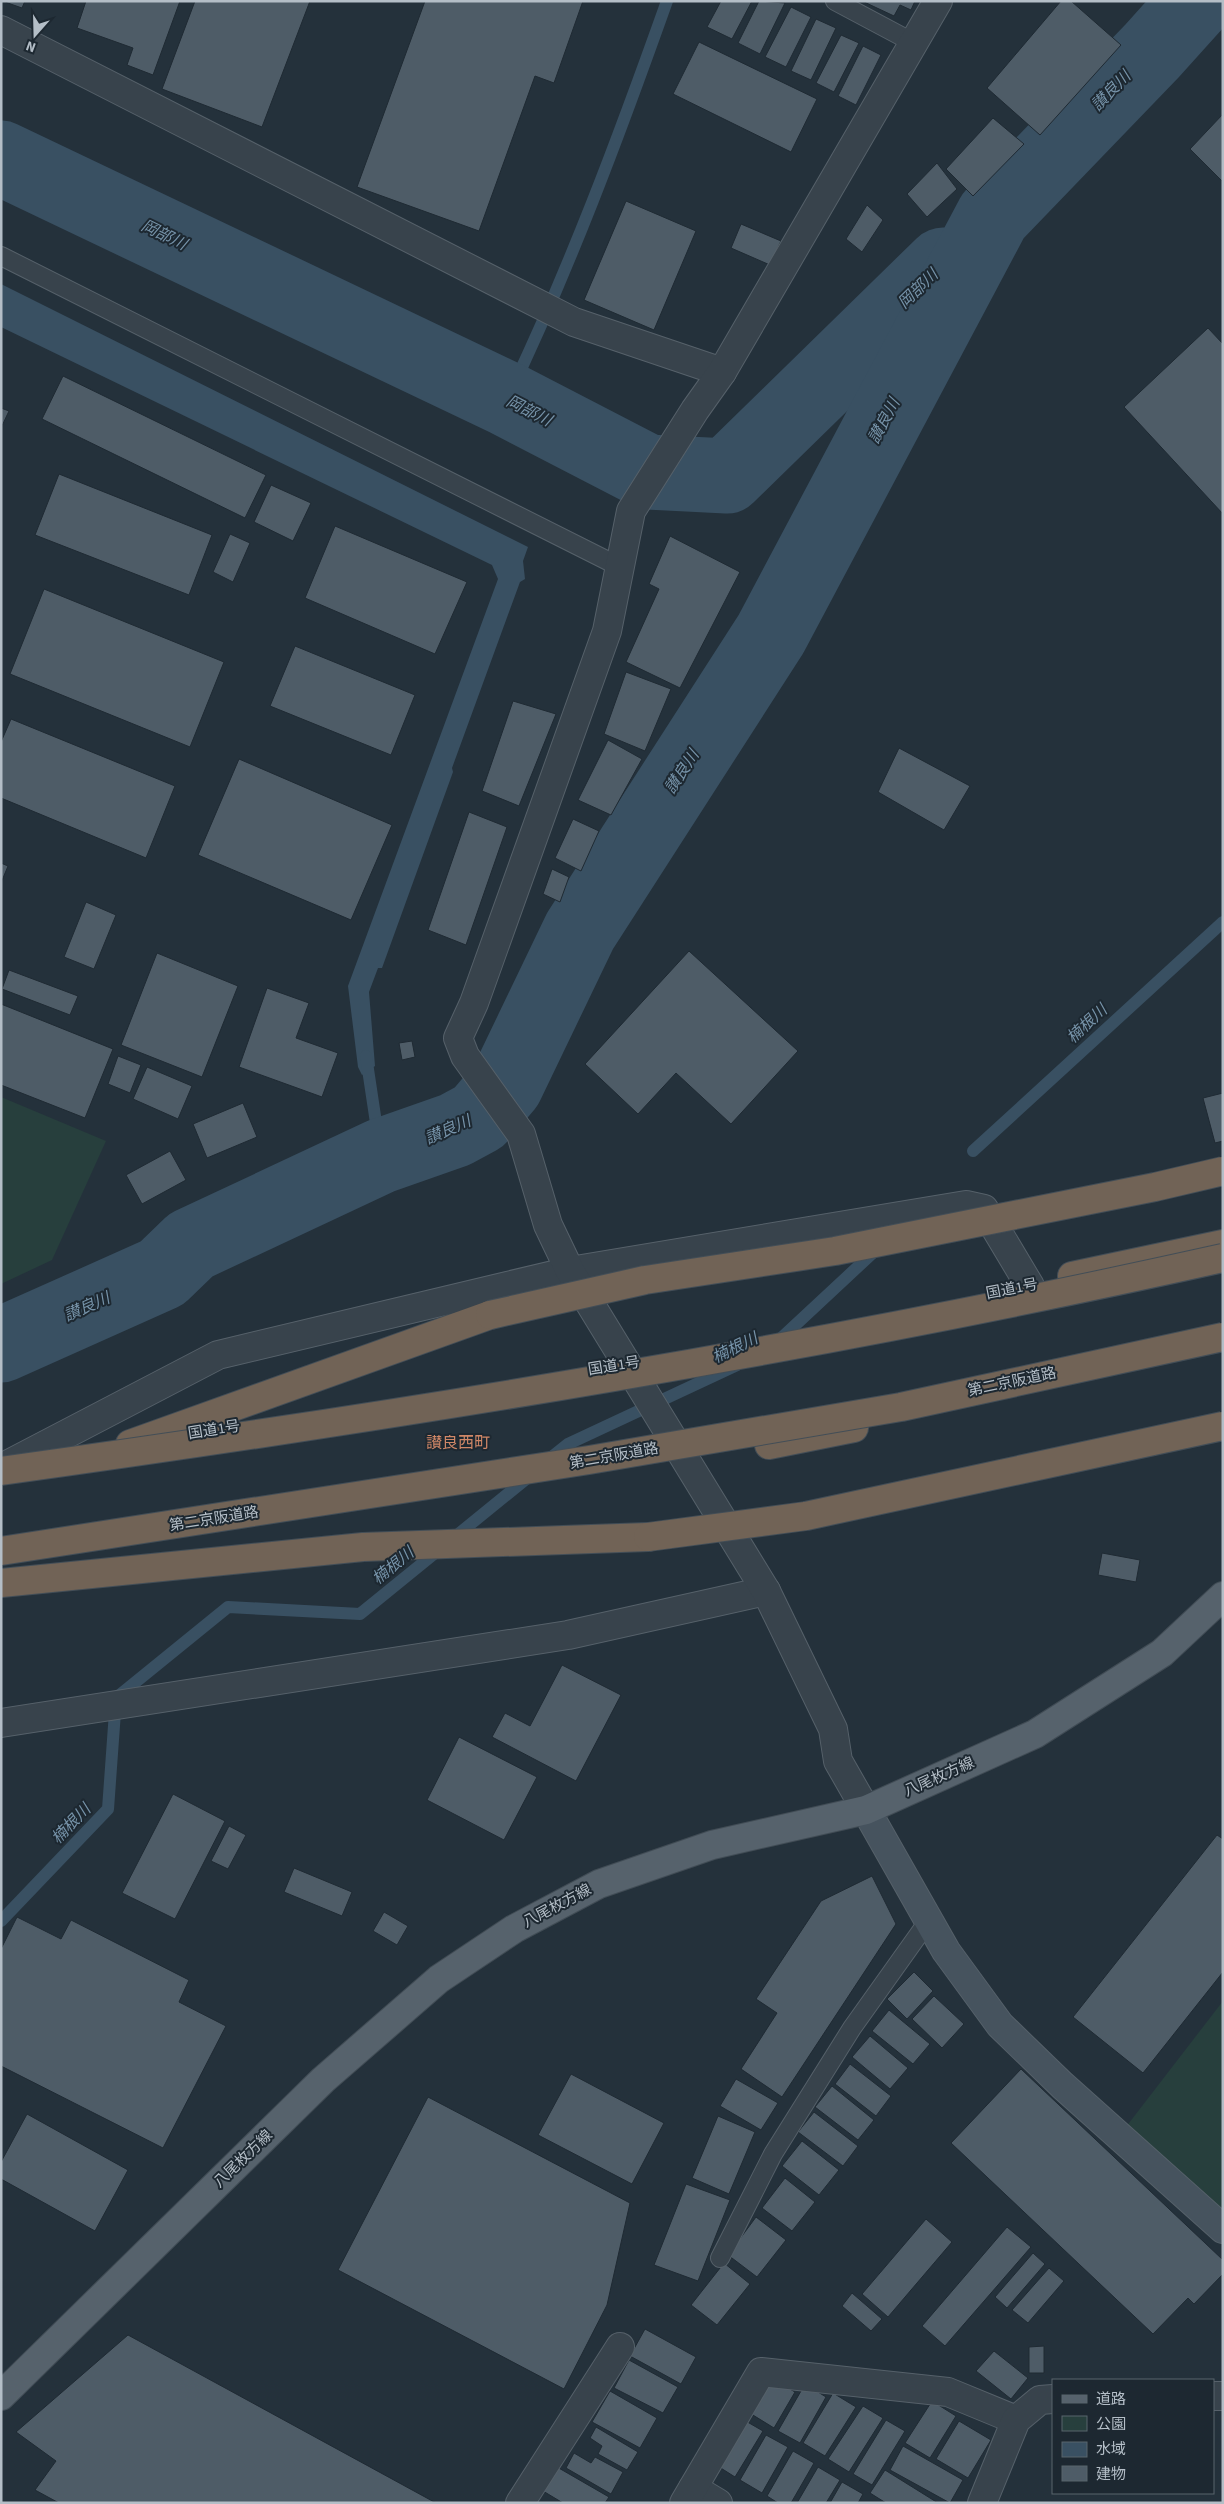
<svg xmlns="http://www.w3.org/2000/svg" width="1224" height="2504" font-family="'Source Sans 3','Noto Sans JP',sans-serif">
  <rect width="100%" height="100%" fill="#24313b"/>
  <g fill="#273f3d">
    <polygon points="1,1097 106,1141 52,1260 1,1284"/>
    <polygon points="1223,2001 1223,2229 1119,2136"/>
  </g>
  <polygon fill="#395062" points="1,284 528,547 523,561 525,579 520,582 452,768 453,772 382,968 378,968 369,992 375,1066 362,1075 358,1067 348,986 498,579 492,565 1,327"/>
  <g fill="none" stroke-linecap="round" stroke-linejoin="round">
    <g stroke="#395062" stroke-width="12">
      <path d="M 507,399 C 569,270 619,136 667,1"/>
      <polyline points="366,1056 381,1156"/>
      <polyline points="973,1151 1223,922"/>
      <polyline points="776,1343 878,1248"/>
      <polyline points="548,1460 568,1444 737,1365"/>
      <polyline points="1,1921 108,1809 116,1698 228,1607 360,1614 531,1475"/>
    </g>
    <g stroke="#395062" stroke-width="75">
      <polyline points="1,158 507,399 648,472 727,476 943,265"/>
      <polyline points="1,1345 162,1273 191,1245 381,1156 455,1130 479,1117 506,1085 580,931 771,634 993,216 1152,51 1197,1"/>
    </g>
  </g>
  <g fill="#4e5c67" stroke="#1f2a33">
    <polygon points="2,1 25,1 22,8"/>
    <polygon points="86,1 180,1 153,75 127,65 133,48 77,28"/>
    <polygon points="195,1 310,1 262,127 162,89"/>
    <polygon points="425,1 583,1 554,83 535,76 479,231 357,187"/>
    <polygon points="721,1 752,1 732,39 707,27"/>
    <polygon points="759,1 785,3 760,54 738,43"/>
    <polygon points="862,1 915,1 911,10 900,5 894,16"/>
    <polygon points="1061,1 1071,1 1121,45 1040,135 987,88"/>
    <polygon points="791,7 811,17 786,67 765,57"/>
    <polygon points="816,19 836,28 811,80 791,71"/>
    <polygon points="841,35 859,43 834,92 816,83"/>
    <polygon points="699,42 817,99 791,152 673,94"/>
    <polygon points="863,46 881,55 856,105 838,96"/>
    <polygon points="1223,114 1223,182 1190,149"/>
    <polygon points="993,118 1024,144 973,196 946,169"/>
    <polygon points="937,163 957,189 927,217 907,194"/>
    <polygon points="626,201 696,231 654,330 584,300"/>
    <polygon points="867,205 883,220 862,252 846,239"/>
    <polygon points="741,224 781,241 770,265 731,248"/>
    <polygon points="1208,328 1223,344 1223,514 1124,407"/>
    <polygon points="63,376 266,475 245,518 42,419"/>
    <polygon points="1,408 9,411 1,428"/>
    <polygon points="59,474 212,535 189,595 35,535"/>
    <polygon points="271,485 311,503 293,541 254,522"/>
    <polygon points="335,526 467,582 435,654 305,598"/>
    <polygon points="230,534 250,543 233,582 213,572"/>
    <polygon points="670,536 740,572 680,688 626,662 659,589 649,584"/>
    <polygon points="44,589 224,662 190,747 10,674"/>
    <polygon points="295,646 415,695 391,755 270,706"/>
    <polygon points="626,672 671,689 645,751 604,734"/>
    <polygon points="513,701 556,714 519,806 482,791"/>
    <polygon points="11,719 175,786 146,858 1,798 1,742"/>
    <polygon points="608,740 642,759 611,815 578,800"/>
    <polygon points="899,748 970,786 944,830 878,792"/>
    <polygon points="239,759 392,825 351,920 198,855"/>
    <polygon points="469,812 507,827 466,945 428,930"/>
    <polygon points="573,819 599,831 581,871 555,858"/>
    <polygon points="1,863 8,866 1,883"/>
    <polygon points="552,869 569,877 560,902 543,894"/>
    <polygon points="86,902 116,915 94,969 64,957"/>
    <polygon points="689,951 798,1051 731,1124 676,1073 638,1114 585,1064"/>
    <polygon points="157,953 238,986 202,1077 121,1045"/>
    <polygon points="9,970 78,996 70,1015 2,989"/>
    <polygon points="267,988 309,1003 296,1038 338,1053 322,1097 239,1067"/>
    <polygon points="1,1004 113,1049 85,1118 1,1085"/>
    <polygon points="412,1041 415,1057 402,1060 399,1043"/>
    <polygon points="118,1056 141,1065 130,1093 108,1084"/>
    <polygon points="147,1067 192,1086 178,1119 133,1099"/>
    <polygon points="1223,1093 1223,1141 1215,1143 1203,1098"/>
    <polygon points="243,1103 257,1137 207,1158 193,1124"/>
    <polygon points="170,1151 186,1180 142,1204 126,1175"/>
    <polygon points="1102,1553 1140,1560 1136,1582 1098,1575"/>
    <polygon points="562,1665 621,1695 576,1781 492,1737 505,1713 530,1726"/>
    <polygon points="459,1737 537,1777 504,1840 427,1800"/>
    <polygon points="173,1794 225,1821 175,1919 122,1893"/>
    <polygon points="229,1826 246,1835 228,1869 211,1861"/>
    <polygon points="1217,1835 1223,1839 1223,1972 1143,2073 1073,2017"/>
    <polygon points="294,1868 352,1892 342,1916 284,1892"/>
    <polygon points="872,1876 896,1924 782,2097 741,2069 777,2013 756,1999 821,1901"/>
    <polygon points="384,1912 408,1926 397,1945 373,1931"/>
    <polygon points="17,1917 61,1939 71,1920 189,1980 179,2002 226,2026 163,2148 1,2066 1,1949"/>
    <polygon points="914,1972 933,1991 907,2019 887,1999"/>
    <polygon points="934,1996 964,2024 942,2048 912,2019"/>
    <polygon points="889,2010 930,2044 913,2064 872,2031"/>
    <polygon points="870,2036 908,2068 890,2089 852,2057"/>
    <polygon points="850,2064 891,2096 876,2116 835,2084"/>
    <polygon points="1021,2069 1223,2260 1223,2274 1194,2304 1188,2298 1153,2334 951,2143"/>
    <polygon points="571,2074 664,2123 632,2184 538,2135"/>
    <polygon points="736,2079 778,2103 761,2130 720,2106"/>
    <polygon points="832,2086 874,2120 858,2140 815,2107"/>
    <polygon points="428,2097 630,2203 607,2305 564,2389 338,2270"/>
    <polygon points="814,2112 858,2146 843,2166 798,2132"/>
    <polygon points="27,2114 128,2170 95,2231 1,2179 1,2162"/>
    <polygon points="718,2116 755,2132 729,2194 692,2178"/>
    <polygon points="802,2141 839,2170 819,2195 782,2166"/>
    <polygon points="785,2178 815,2202 792,2231 762,2208"/>
    <polygon points="686,2184 730,2200 698,2281 654,2265"/>
    <polygon points="756,2217 786,2240 757,2277 728,2255"/>
    <polygon points="926,2219 952,2242 888,2317 862,2294"/>
    <polygon points="1007,2227 1031,2247 945,2346 922,2326"/>
    <polygon points="1033,2253 1045,2264 1007,2308 995,2297"/>
    <polygon points="724,2263 750,2284 717,2325 691,2305"/>
    <polygon points="1049,2268 1064,2281 1028,2323 1012,2310"/>
    <polygon points="852,2293 882,2319 871,2331 842,2306"/>
    <polygon points="645,2329 696,2357 681,2384 630,2356"/>
    <polygon points="128,2335 436,2503 59,2503 35,2490 56,2461 16,2432"/>
    <polygon points="1044,2346 1044,2373 1029,2373 1029,2347"/>
    <polygon points="994,2351 1028,2378 1011,2399 976,2371"/>
    <polygon points="629,2360 678,2387 663,2413 614,2388"/>
    <polygon points="769,2377 795,2392 774,2428 748,2412"/>
    <polygon points="805,2384 826,2397 800,2443 778,2431"/>
    <polygon points="610,2391 657,2418 640,2448 592,2422"/>
    <polygon points="833,2393 856,2407 825,2456 803,2443"/>
    <polygon points="932,2401 956,2416 930,2458 905,2443"/>
    <polygon points="863,2406 883,2418 849,2472 828,2459"/>
    <polygon points="744,2420 763,2431 735,2477 716,2465"/>
    <polygon points="886,2420 905,2431 872,2485 853,2474"/>
    <polygon points="959,2421 991,2440 968,2478 936,2459"/>
    <polygon points="596,2427 638,2452 627,2470 598,2454 602,2446 590,2438"/>
    <polygon points="766,2435 788,2447 762,2493 740,2480"/>
    <polygon points="903,2446 963,2480 950,2503 890,2470"/>
    <polygon points="793,2451 814,2463 791,2503 778,2503 767,2496"/>
    <polygon points="574,2453 591,2463 595,2457 623,2472 611,2494 566,2468"/>
    <polygon points="557,2467 609,2497 605,2503 563,2503 543,2491"/>
    <polygon points="818,2467 840,2480 826,2503 797,2503"/>
    <polygon points="885,2470 938,2503 886,2503 870,2493"/>
    <polygon points="842,2482 863,2494 858,2503 830,2503"/>
  </g>
  <g fill="none" stroke-linecap="round" stroke-linejoin="round">
    <g stroke="#56616a" stroke-width="20">
      <g id="lane">
        <polyline points="835,1 914,43"/>
        <polyline points="1,256 620,567"/>
        <polyline points="720,2258 773,2154 852,2028 929,1920"/>
      </g>
    </g>
    <g stroke="#56616a" stroke-width="30">
      <g id="street">
        <polyline points="1,30 574,322 722,372"/>
        <polyline points="9,1464 218,1355 570,1271 966,1205 984,1209 1030,1286"/>
        <polyline points="1,1723 568,1635 766,1591"/>
        <polyline points="866,1810 838,1761 833,1729 766,1591 570,1271 548,1225 521,1134 465,1056 458,1038 474,1003 607,631 631,511 695,410 722,372 938,1"/>
        <polyline points="1213,2396 1223,2396"/>
        <polyline points="693,2488 718,2503"/>
        <polyline points="520,2503 620,2347"/>
        <polyline points="684,2503 761,2372 948,2392 1016,2420"/>
        <polyline points="982,2503 1016,2420 1040,2400 1053,2399"/>
      </g>
    </g>
    <g stroke="#56616a" stroke-width="30">
      <polyline id="secondary" points="866,1810 946,1951 1000,2025 1062,2085 1223,2229"/>
    </g>
    <g stroke="#414c55" stroke-width="30">
      <polyline id="primary" points="1,2396 323,2080 439,1979 514,1929 599,1884 712,1845 866,1810 1035,1734 1162,1653 1223,1596"/>
    </g>
    <g stroke="#434e57" stroke-width="30">
      <g id="highway">
        <polyline points="1072,1276 1223,1244"/>
        <polyline points="130,1444 490,1315"/>
        <polyline points="769,1445 854,1428"/>
        <polyline points="1,1583 363,1547 648,1537"/>
      </g>
    </g>
    <use href="#lane" stroke="#38434c" stroke-width="18"/>
    <use href="#street" stroke="#38434c" stroke-width="28"/>
    <use href="#secondary" stroke="#46535e" stroke-width="28"/>
    <use href="#primary" stroke="#56626c" stroke-width="28"/>
    <use href="#highway" stroke="#716356" stroke-width="28"/>
    <g stroke="#434e57" stroke-width="30" stroke-linecap="butt">
      <g id="highway-bridge">
        <polyline points="490,1315 645,1280 835,1251 1155,1187 1223,1171"/>
        <path d="M 1,1471 C 411,1414 819,1348 1223,1258"/>
        <polyline points="648,1537 806,1516 1223,1426"/>
        <polyline points="1,1551 589,1460 901,1407 1223,1337"/>
      </g>
    </g>
    <use href="#highway-bridge" stroke="#716356" stroke-width="28"/>
  </g>
  <g text-anchor="middle" dominant-baseline="central" stroke-width="4" stroke-linejoin="round" paint-order="stroke">
    <g font-size="15" fill="#b4bec7" stroke="#1d2831">
      <text transform="translate(1012 1289) rotate(-11)">国道1号</text>
      <text transform="translate(614 1366) rotate(-9)">国道1号</text>
      <text transform="translate(1012 1382) rotate(-12)">第二京阪道路</text>
      <text transform="translate(214 1430) rotate(-9)">国道1号</text>
      <text transform="translate(614 1456) rotate(-10)">第二京阪道路</text>
      <text transform="translate(214 1519) rotate(-9)">第二京阪道路</text>
      <text transform="translate(939 1777) rotate(-24)">八尾枚方線</text>
      <text transform="translate(557 1906) rotate(-28)">八尾枚方線</text>
      <text transform="translate(243 2159) rotate(-44)">八尾枚方線</text>
    </g>
    <g font-size="16" font-style="italic" fill="#7693a9" stroke="#1d2831">
      <text transform="translate(1111 91) rotate(-46)">讃良川</text>
      <text transform="translate(164 235) rotate(26)">岡部川</text>
      <text transform="translate(918 289) rotate(-44)">岡部川</text>
      <text transform="translate(529 411) rotate(27)">岡部川</text>
      <text transform="translate(884 421) rotate(-62)">讃良川</text>
      <text transform="translate(682 772) rotate(-57)">讃良川</text>
      <text transform="translate(1087 1024) rotate(-43)">楠根川</text>
      <text transform="translate(448 1130) rotate(-24)">讃良川</text>
      <text transform="translate(87 1307) rotate(-24)">讃良川</text>
      <text transform="translate(735 1348) rotate(-26)">楠根川</text>
      <text transform="translate(393 1566) rotate(-39)">楠根川</text>
      <text transform="translate(71 1824) rotate(-46)">楠根川</text>
    </g>
    <g font-size="16" fill="#cf8767" stroke="#1d2831">
      <text x="458" y="1443">讃良西町</text>
    </g>
  </g>
  <rect width="1224" height="2504" fill="none" stroke="#b4bec7" stroke-width="5"/>
  <rect x="1052" y="2379" width="162" height="115" fill="#1d2831" stroke="#59646d"/>
  <rect x="1062" y="2395" width="25" height="8" fill="#56626c" stroke="#59646d"/>
  <text x="1096" y="2404" font-size="15" fill="#b4bec7">道路</text>
  <rect x="1062" y="2416" width="25" height="15" fill="#273f3d" stroke="#59646d"/>
  <text x="1096" y="2429" font-size="15" fill="#b4bec7">公園</text>
  <rect x="1062" y="2442" width="25" height="15" fill="#395062" stroke="#59646d"/>
  <text x="1096" y="2454" font-size="15" fill="#b4bec7">水域</text>
  <rect x="1062" y="2466" width="25" height="15" fill="#4e5c67" stroke="#59646d"/>
  <text x="1096" y="2479" font-size="15" fill="#b4bec7">建物</text>
  <g transform="translate(35 35) rotate(200)" stroke="#1d2831" stroke-width="4" paint-order="stroke">
  <path d="M0-4L9 19L0 12L-9 19Z" fill="#b4bec7"/>
  <text y="-8" font-size="14" font-weight="bold" text-anchor="middle" fill="#b4bec7">N</text>
  </g>
</svg>
